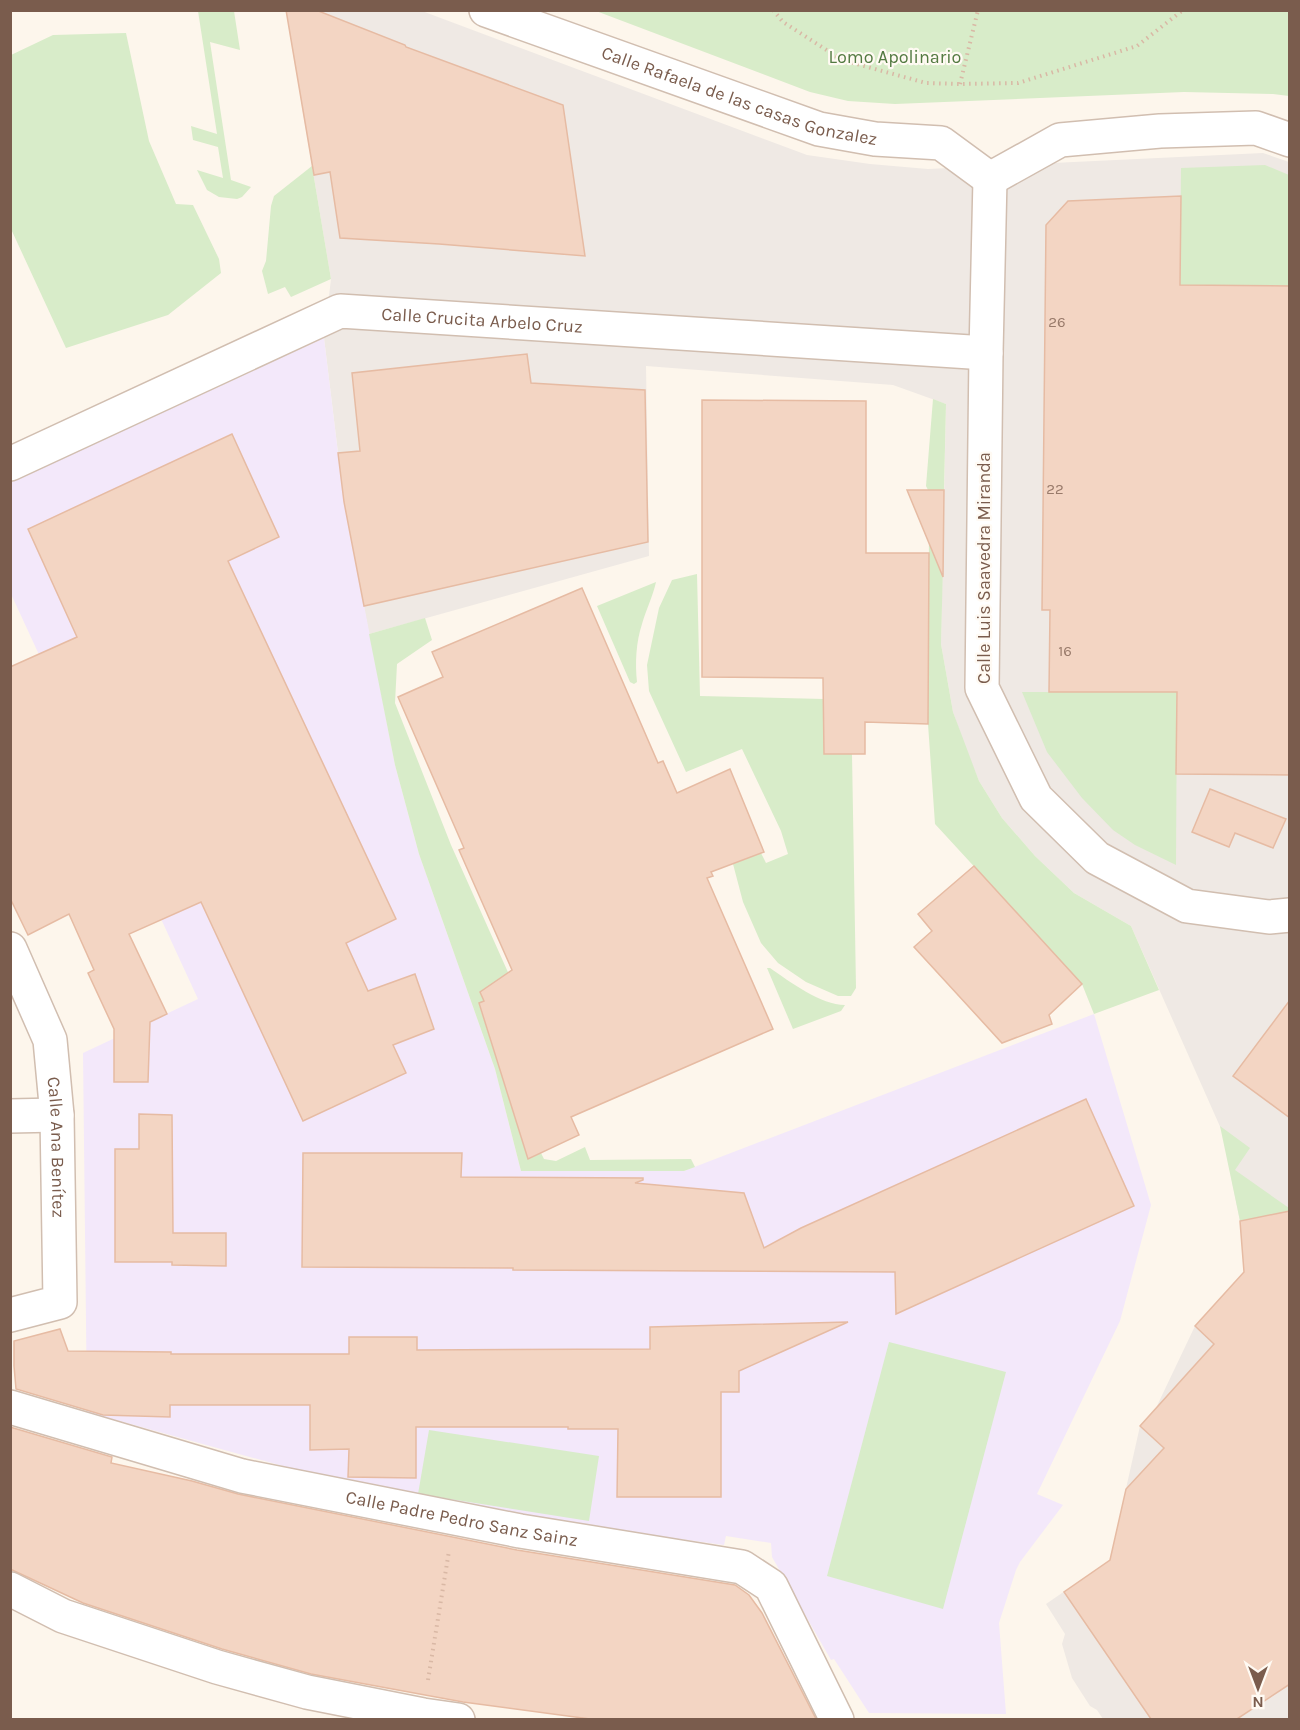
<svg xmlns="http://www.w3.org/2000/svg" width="1300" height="1730" font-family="Karla,sans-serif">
  <rect width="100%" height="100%" fill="#fdf6ec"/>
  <polygon fill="#efe9e4" points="286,11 422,11 807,155 870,164 928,169 1263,153 1289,162 1289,1719 1103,1719 1097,1710 1090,1706 1072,1678 1062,1644 1065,1634 1046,1604 1110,1560 1140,1426 1155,1410 1195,1326 1244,1272 1240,1221 1222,1131 1131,926 1074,893 1035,856 1002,818 979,781 964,744 953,712 941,644 946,404 893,385 646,366 649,556 369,634 344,502 324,338 331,279"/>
  <polygon fill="#f3e8fa" points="324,338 344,502 395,765 419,854 495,1069 521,1171 684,1171 1094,1014 1151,1205 1120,1321 1037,1494 1063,1505 1020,1562 1016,1570 999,1623 1006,1714 869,1713 834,1659 831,1660 772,1557 771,1543 726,1536 724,1545 607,1529 355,1486 87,1412 83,1053 198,999 11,594 10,483"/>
  <g fill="#d8ecc9">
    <polygon points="198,11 234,11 240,50 210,42 231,180 251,187 242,197 237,199 219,197 207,190 197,170 223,178 218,147 193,140 191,126 217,134"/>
    <polygon points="596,11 1289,11 1289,96 1273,94 1184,92 895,104 848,101 810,92"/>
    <polygon points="126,33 149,141 176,204 193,205 219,259 221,273 168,315 66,348 11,229 11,55 53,35"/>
    <polygon points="1265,165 1289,175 1289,286 1180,285 1181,168"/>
    <polygon points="312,166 331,279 291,297 285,287 268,294 262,271 266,261 271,206 274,196"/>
    <polygon points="933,399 946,404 944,490 928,490 926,486"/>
    <polygon points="929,527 944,527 941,644 953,712 979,781 1002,818 1035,856 1074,893 1131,926 1159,990 1094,1014 1082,984 935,824 928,724"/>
    <polygon points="697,574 700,696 866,700 852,754 856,988 851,996 838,996 806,982 778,963 761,943 743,902 733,864 761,853 766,863 788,854 781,831 742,749 686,772 649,691 647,665 659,608 672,580"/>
    <path d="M 656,582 C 653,596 646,610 642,624 C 636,642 635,663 637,682 L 634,684 L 630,682 L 597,606 Z"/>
    <polygon points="425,618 432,640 397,664 395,703 451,845 515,988 480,992 484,1001 479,1004 528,1159 541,1153 544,1159 556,1161 585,1147 590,1160 691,1159 695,1167 684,1171 521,1171 495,1069 419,854 395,765 369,634"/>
    <polygon points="1022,692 1177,692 1176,865 1135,845 1113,830 1082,798 1047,752"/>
    <path d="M 767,968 L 770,968 C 790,982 821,1005 845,1005 L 841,1011 L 793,1029 Z"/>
    <polygon points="1220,1126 1250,1148 1235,1170 1289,1208 1289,1211 1240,1221"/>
    <polygon points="889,1342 1006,1372 943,1609 827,1576"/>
    <polygon points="429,1430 599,1456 589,1521 418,1494"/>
  </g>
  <g fill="#f3d5c3" stroke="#e6bba3" stroke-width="1.5">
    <polygon points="286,10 316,10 405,45 406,47 563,105 585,256 439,244 340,238 330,172 314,175"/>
    <polygon points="1181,196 1180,285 1290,286 1290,775 1176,774 1177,692 1049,692 1050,610 1042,610 1046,225 1068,201"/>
    <polygon points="527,354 531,383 645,390 648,542 364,606 344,502 338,453 360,451 352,373"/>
    <polygon points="702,400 866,401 866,553 929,553 928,724 865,722 865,754 824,754 823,678 702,677"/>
    <polygon points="232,434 279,537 228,561 396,919 346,943 368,991 415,974 434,1029 393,1045 406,1073 303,1121 201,902 129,934 167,1014 150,1022 148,1082 114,1082 114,1029 88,973 94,970 69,914 28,935 10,898 10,667 77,637 28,529"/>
    <polygon points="907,490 944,490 943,577"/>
    <polygon points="582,588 658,763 663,761 677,793 730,769 764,852 711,872 713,876 707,878 773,1029 571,1117 579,1135 528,1159 479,1003 484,1001 480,992 512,970 459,850 464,848 398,697 443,677 432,652"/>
    <polygon points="1210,789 1286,819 1273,848 1235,833 1229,847 1192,832"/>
    <polygon points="974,866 1082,984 1049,1015 1052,1024 1002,1043 914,947 932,931 918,914"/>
    <polygon points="1290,1000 1290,1118 1233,1076"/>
    <polygon points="1086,1099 1134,1206 896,1314 895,1272 513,1270 513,1268 302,1267 303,1153 462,1153 461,1177 643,1178 643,1180 635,1183 744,1193 764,1248 801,1228"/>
    <polygon points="139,1114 172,1115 173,1233 226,1233 226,1266 172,1265 172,1262 115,1262 115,1149 139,1149"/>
    <polygon points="1290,1211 1290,1684 1237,1719 1151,1719 1064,1592 1110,1560 1126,1489 1164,1448 1140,1426 1214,1344 1195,1326 1244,1272 1240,1221"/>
    <polygon points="848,1322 739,1371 739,1392 721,1392 721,1497 617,1497 618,1429 568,1429 568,1427 416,1427 416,1478 348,1477 349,1449 310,1450 310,1405 170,1405 170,1417 103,1415 16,1389 14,1366 14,1341 60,1329 68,1351 171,1352 171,1354 349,1354 349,1337 417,1337 417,1350 650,1349 650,1327"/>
    <polygon points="10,1427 112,1457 111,1463 192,1481 238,1494 517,1550 735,1585 749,1595 762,1613 816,1719 590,1719 463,1702 311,1674 222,1649 83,1603 10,1569"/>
  </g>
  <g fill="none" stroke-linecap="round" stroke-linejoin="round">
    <g stroke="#d1beb0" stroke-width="36">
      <g id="minor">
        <path id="s1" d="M 486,10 L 819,129 L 875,139 L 941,143 L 990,179"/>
        <polyline points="990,179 986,353 982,688 1036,798 1097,858 1187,906 1269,917 1290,915"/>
        <polyline points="990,179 1060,140 1160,131 1256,128 1290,140"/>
        <path id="s2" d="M 10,464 L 340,311 L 986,353"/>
        <path id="s3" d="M 10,949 L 50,1040 L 57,1115 L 60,1302 L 10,1315"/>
        <polyline points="10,1116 57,1115"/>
        <path id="s4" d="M 10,1407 L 242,1476 L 520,1531 L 742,1567 L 771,1586 L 837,1720"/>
        <polyline points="10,1589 63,1616 217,1667 307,1692 423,1715 458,1720"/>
      </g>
    </g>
    <g stroke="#d9b8a5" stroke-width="4" stroke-dasharray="1.5 4.5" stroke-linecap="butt">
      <polyline points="773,10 783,22 842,60 926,83 960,84 1018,83 1137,46 1183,10"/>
      <polyline points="960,84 978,10"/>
      <polyline points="428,1680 449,1551"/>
    </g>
    <use href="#minor" stroke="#fff" stroke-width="33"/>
  </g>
  <g text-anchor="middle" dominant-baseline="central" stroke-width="4.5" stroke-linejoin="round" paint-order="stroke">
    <g font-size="15" fill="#987a6a">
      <text x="1057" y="322">26</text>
      <text x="1055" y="489">22</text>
      <text x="1065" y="651">16</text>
    </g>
    <g font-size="18" fill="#537a41" stroke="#fffaf3">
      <text x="895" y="57">Lomo Apolinario</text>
    </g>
    <g font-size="18" fill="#7a5c4d" stroke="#fffaf3">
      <text stroke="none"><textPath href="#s1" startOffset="268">Calle Rafaela de las casas Gonzalez</textPath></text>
      <text stroke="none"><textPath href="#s2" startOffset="506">Calle Crucita Arbelo Cruz</textPath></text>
      <text transform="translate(984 568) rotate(-90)">Calle Luis Saavedra Miranda</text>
      <text stroke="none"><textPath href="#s3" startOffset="207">Calle Ana Benítez</textPath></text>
      <text stroke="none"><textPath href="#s4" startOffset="466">Calle Padre Pedro Sanz Sainz</textPath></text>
    </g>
  </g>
  <rect width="1300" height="1730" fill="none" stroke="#7a5c4d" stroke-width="24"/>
  <g transform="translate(1258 1688) rotate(180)" stroke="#fffaf3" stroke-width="4.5" paint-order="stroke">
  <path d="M0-4.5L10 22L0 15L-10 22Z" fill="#7a5c4d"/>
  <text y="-9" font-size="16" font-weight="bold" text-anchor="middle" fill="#7a5c4d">N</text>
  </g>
</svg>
